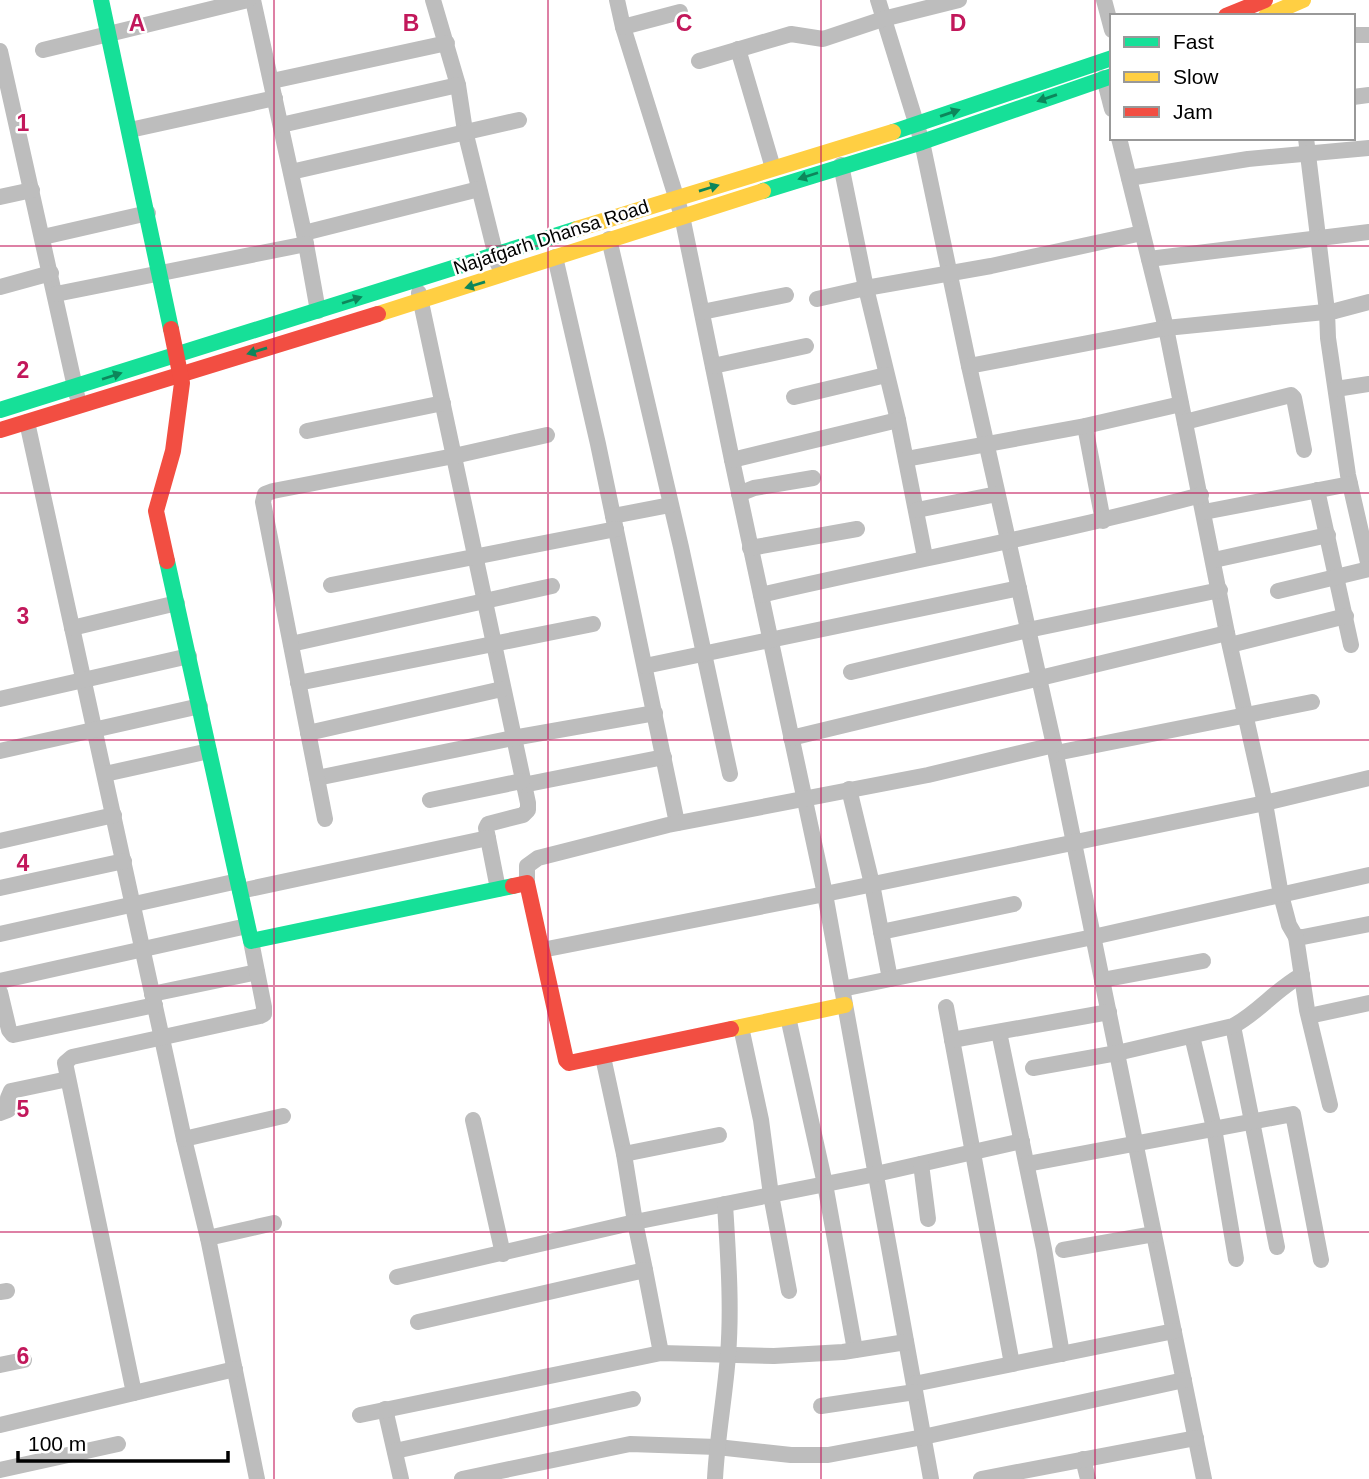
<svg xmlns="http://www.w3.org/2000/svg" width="1369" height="1479" font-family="Helvetica,sans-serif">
  <rect width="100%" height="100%" fill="#fff"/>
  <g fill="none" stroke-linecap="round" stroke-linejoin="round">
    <g stroke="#bdbdbd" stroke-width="16">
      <polyline points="253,0 304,233 318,311"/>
      <polyline points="433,0 458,85 465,131 498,264"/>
      <polyline points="617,0 623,27 682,216 732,460 825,894 931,1479"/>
      <polyline points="878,0 922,142 969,366 1054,745 1204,1479"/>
      <polyline points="1104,0 1112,30"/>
      <polyline points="623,27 680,12"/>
      <polyline points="1353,35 1369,35"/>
      <polyline points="738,49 773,168"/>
      <polyline points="43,50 248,0"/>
      <polyline points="0,51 77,396"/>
      <polyline points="699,61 791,34 823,39 883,19 959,0"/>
      <polyline points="1104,78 1112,109"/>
      <polyline points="272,81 447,43"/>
      <polyline points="1353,97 1369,95"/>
      <polyline points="281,125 458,85"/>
      <polyline points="130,130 275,98"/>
      <polyline points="1119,138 1166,328 1227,633 1265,803 1281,895 1289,925 1296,937 1303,937 1369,924"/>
      <polyline points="1306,138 1327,311 1328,338 1348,475 1369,567"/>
      <polyline points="841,165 866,288 898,420 925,557"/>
      <polyline points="291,172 519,120"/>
      <polyline points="1129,178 1248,159 1369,148"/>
      <polyline points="0,197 32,190"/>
      <polyline points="304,233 479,189"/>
      <polyline points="43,237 148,213"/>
      <polyline points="609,239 681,547 730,774"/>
      <polyline points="555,257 598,444 677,823"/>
      <polyline points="1149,259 1369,232"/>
      <polyline points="0,287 51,273"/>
      <polyline points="419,293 528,803 528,810 523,815 488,824 486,828 498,889"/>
      <polyline points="56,294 306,244"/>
      <polyline points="817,299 866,288 991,266 1142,233"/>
      <polyline points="702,312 786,295"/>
      <polyline points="713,366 806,346"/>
      <polyline points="969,366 1166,328 1335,311 1369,302"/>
      <polyline points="1336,389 1369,384"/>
      <polyline points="794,397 886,375"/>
      <polyline points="27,422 184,1139 208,1238 257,1479"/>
      <polyline points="1185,422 1291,395 1294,398 1304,450"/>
      <polyline points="1085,426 1103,521"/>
      <polyline points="307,431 443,403"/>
      <polyline points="906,459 1085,426 1181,404"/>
      <polyline points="732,460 898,420"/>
      <polyline points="1317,490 1351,645"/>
      <polyline points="739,494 754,488 813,478"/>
      <polyline points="917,510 997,494"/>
      <polyline points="1204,512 1350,484"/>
      <polyline points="613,516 670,505"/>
      <polyline points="750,548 857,529"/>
      <polyline points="1214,560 1328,535"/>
      <polyline points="331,585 616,529"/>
      <polyline points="1278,591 1369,569"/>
      <path d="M 761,595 C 907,561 1055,534 1201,495"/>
      <polyline points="72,628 177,603"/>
      <polyline points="291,644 552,586"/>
      <polyline points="1230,645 1346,616"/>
      <polyline points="645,666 1019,588"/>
      <polyline points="851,672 1028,630 1220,590"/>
      <polyline points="298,683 593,624"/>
      <polyline points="0,699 189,656"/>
      <polyline points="308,733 502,689"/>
      <polyline points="791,738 1227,633"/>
      <polyline points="0,751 200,706"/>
      <polyline points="1056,753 1312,702"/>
      <polyline points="105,774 209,751"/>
      <polyline points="317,778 513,738 655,713"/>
      <polyline points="523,785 664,757"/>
      <polyline points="849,789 872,884 890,979"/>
      <polyline points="430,800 522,781"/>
      <polyline points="325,819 263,502 265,494 273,491 454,456 547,435"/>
      <polyline points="0,841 114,815"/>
      <polyline points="527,883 527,866 538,858 668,825 928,775 1054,745"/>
      <polyline points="0,888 124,861"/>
      <polyline points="240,891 488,838"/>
      <polyline points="881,932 1014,904"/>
      <polyline points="0,934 238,881"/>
      <polyline points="1296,937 1307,1010 1330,1105"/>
      <polyline points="542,950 825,894 1265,803 1369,778"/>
      <polyline points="1102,980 1203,961"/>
      <polyline points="0,981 247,926"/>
      <polyline points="842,989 1093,937 1369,875"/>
      <polyline points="0,992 9,1030 13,1035 155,1005"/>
      <polyline points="152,994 257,972"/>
      <polyline points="946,1007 1012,1364"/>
      <polyline points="1309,1016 1369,1003"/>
      <polyline points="788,1017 825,1184 855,1350"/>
      <polyline points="1233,1026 1277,1247"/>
      <polyline points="741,1027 761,1120 771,1195 789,1291"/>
      <polyline points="999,1032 1044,1249 1062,1354"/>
      <polyline points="1192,1036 1214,1128 1236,1259"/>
      <polyline points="952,1040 1109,1012"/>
      <polyline points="603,1057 624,1154 635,1222 876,1174 1022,1141"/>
      <path d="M 1033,1068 L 1117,1053 L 1233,1026 C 1258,1013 1276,989 1302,975"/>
      <polyline points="0,1113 8,1110 8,1098 11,1091 68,1079"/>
      <polyline points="473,1120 503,1254"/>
      <polyline points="184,1139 283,1116"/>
      <polyline points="624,1154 719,1135"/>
      <polyline points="921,1164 928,1219"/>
      <polyline points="1027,1164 1293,1114 1321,1260"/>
      <polyline points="208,1238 274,1223"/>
      <polyline points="1063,1250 1154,1234"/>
      <polyline points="397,1277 635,1222 645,1270"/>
      <polyline points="0,1292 7,1291"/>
      <polyline points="418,1322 645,1270 661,1353"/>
      <polyline points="0,1365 24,1360"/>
      <polyline points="914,1384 1174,1331"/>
      <polyline points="134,1393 235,1369"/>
      <polyline points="821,1406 915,1392"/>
      <polyline points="385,1409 401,1479"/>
      <polyline points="360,1415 661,1353 774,1356 843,1352 906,1342"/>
      <polyline points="0,1425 134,1393 65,1063 72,1057 260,1016 264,1014 264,1007 251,941"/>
      <polyline points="395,1451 633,1399"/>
      <polyline points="1083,1459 1088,1479"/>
      <polyline points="0,1470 118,1444"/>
      <polyline points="462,1479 630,1444 717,1447 791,1455 828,1455 923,1437 1184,1380"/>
      <path d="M 715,1479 C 717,1437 725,1397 728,1355 C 732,1306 728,1254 725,1204"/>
      <polyline points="981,1479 1196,1438"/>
    </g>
    <g stroke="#16e098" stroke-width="16">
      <polyline points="101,0 171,329"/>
      <polyline points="893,132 1112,58"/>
      <polyline points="763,191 922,142 1112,76"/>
      <polyline points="0,410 577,229"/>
      <polyline points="167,561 251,941 513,886"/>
    </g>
    <g stroke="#ffcf43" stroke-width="16">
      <polyline points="1266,16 1303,0"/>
      <polyline points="577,229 893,132"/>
      <polyline points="378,314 763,191"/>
      <polyline points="731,1029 845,1005"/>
    </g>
    <g stroke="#f24e42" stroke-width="16">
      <polyline points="1226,16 1265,0"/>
      <polyline points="0,430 378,314"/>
      <polyline points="167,561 156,511 173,451 182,383 171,329"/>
      <polyline points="513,886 527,883 566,1060 569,1063 731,1029"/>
    </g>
  </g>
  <defs><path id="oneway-solid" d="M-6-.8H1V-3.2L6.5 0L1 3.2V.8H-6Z" transform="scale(1.75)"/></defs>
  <g fill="#0d865b">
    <use href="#oneway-solid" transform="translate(1047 98) rotate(161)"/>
    <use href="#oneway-solid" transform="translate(950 113) rotate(-19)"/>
    <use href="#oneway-solid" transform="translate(808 176) rotate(162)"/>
    <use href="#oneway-solid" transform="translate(709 188) rotate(-17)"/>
    <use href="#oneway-solid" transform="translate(475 285) rotate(163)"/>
    <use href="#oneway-solid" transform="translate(352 300) rotate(-18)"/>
    <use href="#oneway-solid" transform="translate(257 351) rotate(163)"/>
    <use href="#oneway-solid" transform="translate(112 376) rotate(-18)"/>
  </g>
  <path fill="none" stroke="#c2185b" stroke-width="2" stroke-opacity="0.55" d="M 274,0 L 274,1479M 548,0 L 548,1479M 821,0 L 821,1479M 1095,0 L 1095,1479M 0,246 L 1369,246M 0,493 L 1369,493M 0,740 L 1369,740M 0,986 L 1369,986M 0,1232 L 1369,1232"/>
  <g text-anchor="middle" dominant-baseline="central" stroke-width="5" stroke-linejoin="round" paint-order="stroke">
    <g font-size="19" fill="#000" stroke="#fff">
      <text transform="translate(551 237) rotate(-18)">Najafgarh Dhansa Road</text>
    </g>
  </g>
  <g font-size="23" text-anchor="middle" font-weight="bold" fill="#c2185b" stroke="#fff" stroke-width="5" stroke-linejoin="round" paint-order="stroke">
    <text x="137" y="31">A</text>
    <text x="411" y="31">B</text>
    <text x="684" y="31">C</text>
    <text x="958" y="31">D</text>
    <text x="23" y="131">1</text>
    <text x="23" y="378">2</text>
    <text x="23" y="624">3</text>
    <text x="23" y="871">4</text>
    <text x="23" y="1117">5</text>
    <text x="23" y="1364">6</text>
  </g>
  <rect x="1110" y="14" width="245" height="126" fill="#ffffff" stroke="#999999" stroke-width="2"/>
  <rect x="1124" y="37" width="35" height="10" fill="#16e098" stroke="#999999" stroke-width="2"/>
  <text x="1173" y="49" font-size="21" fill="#000000">Fast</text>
  <rect x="1124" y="72" width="35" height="10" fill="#ffcf43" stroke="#999999" stroke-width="2"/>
  <text x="1173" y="84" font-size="21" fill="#000000">Slow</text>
  <rect x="1124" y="107" width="35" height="10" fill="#f24e42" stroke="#999999" stroke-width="2"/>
  <text x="1173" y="119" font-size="21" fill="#000000">Jam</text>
  <path d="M18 1451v10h210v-10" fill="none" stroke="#000000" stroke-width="3.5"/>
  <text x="28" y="1451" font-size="21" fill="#000000" stroke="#ffffff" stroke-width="5" paint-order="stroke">100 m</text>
</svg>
